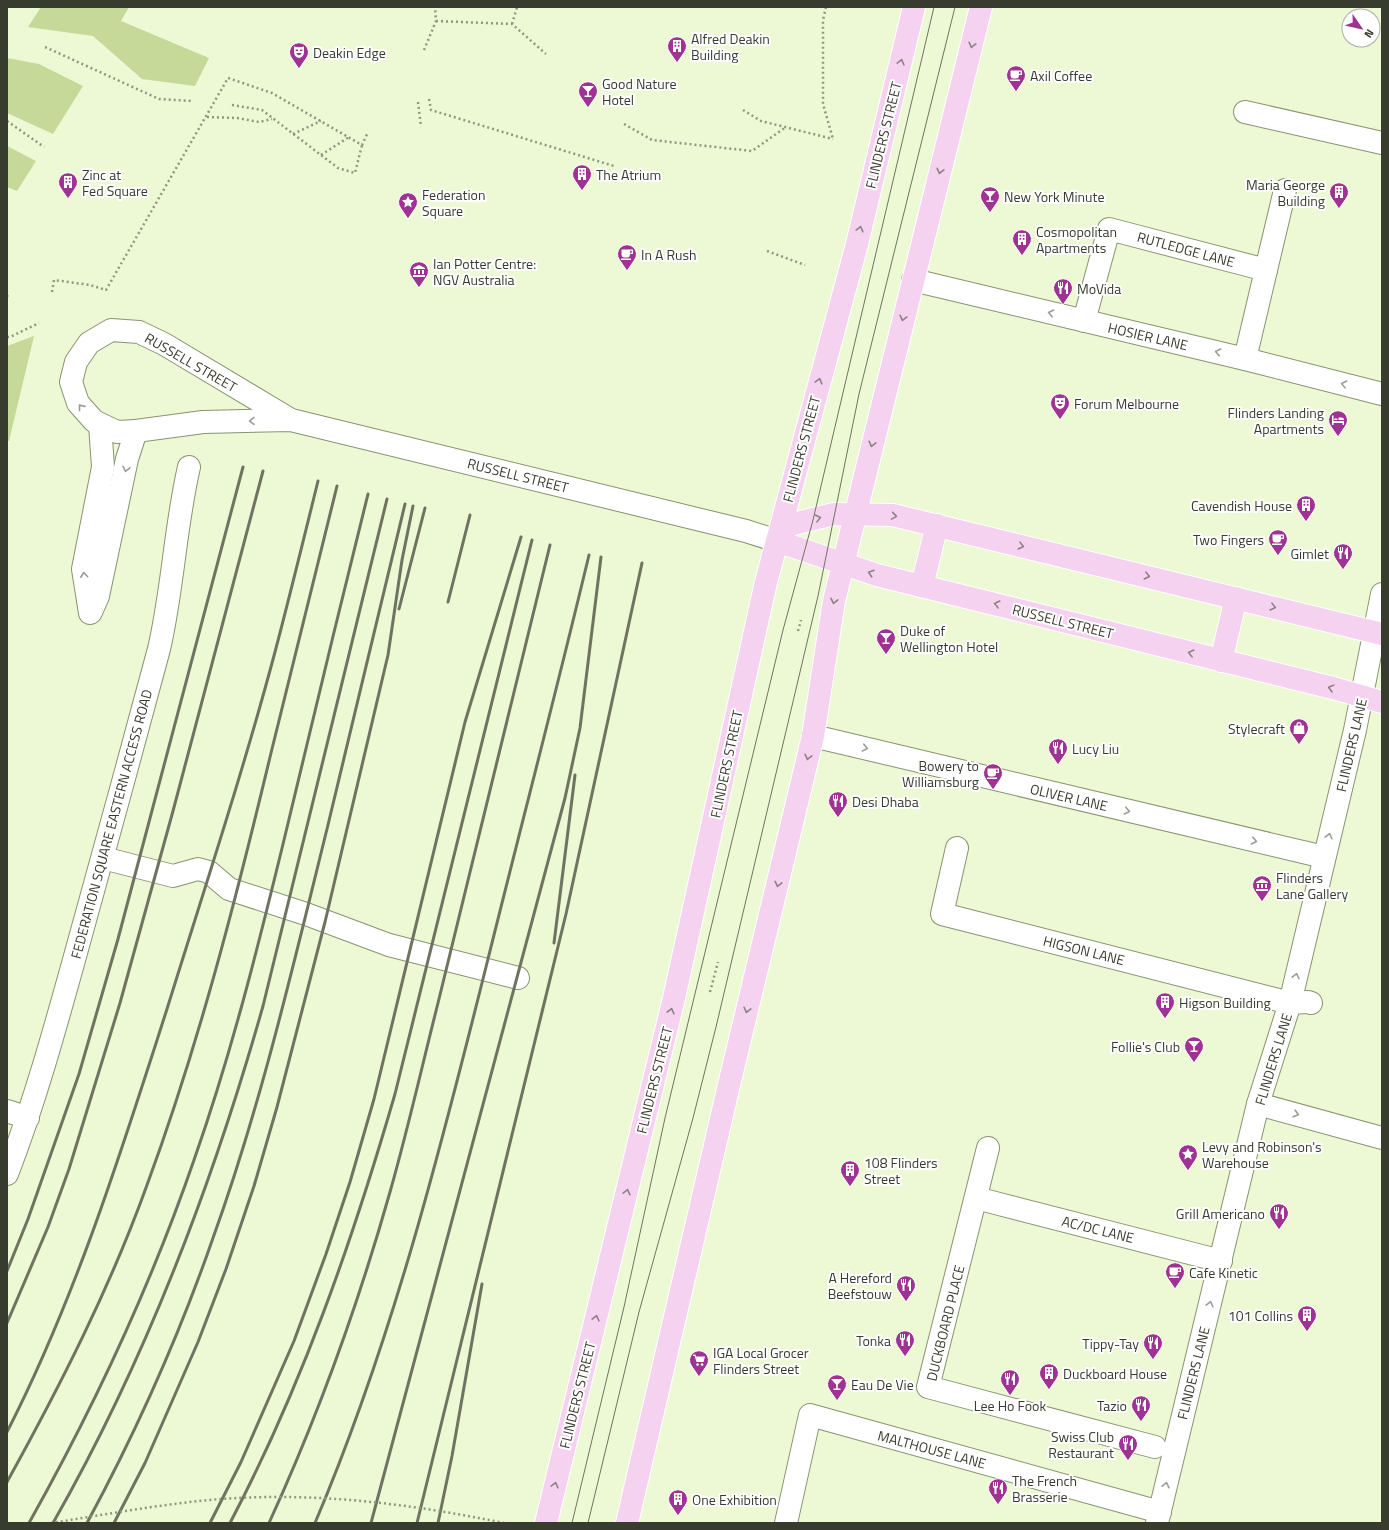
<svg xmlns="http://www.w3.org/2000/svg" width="1389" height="1530" font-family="'Titillium Web',sans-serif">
  <rect width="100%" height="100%" fill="#edf8d5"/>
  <g fill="#c6d999">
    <polygon points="41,7 129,7 121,21 209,58 195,86 142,79 93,36 28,27"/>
    <polygon points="7,58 39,64 83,86 53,134 7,113"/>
    <polygon points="7,146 36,161 17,191 7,187"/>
    <polygon points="34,336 9,441 7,441 7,346"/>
  </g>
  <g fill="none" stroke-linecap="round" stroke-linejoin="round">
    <g stroke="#899372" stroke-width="24">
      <g id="minor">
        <polyline points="1245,112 1382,143"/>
        <polyline points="1266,270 1285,190"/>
        <polyline points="913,280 1245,359 1382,394"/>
        <polyline points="1084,321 1109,229 1266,270 1245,359"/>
        <polyline points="291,420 164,344 139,332 111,330 89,343 76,362 71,382 78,403 94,421 117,432 136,431 203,422 291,420 746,531 777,541"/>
        <polyline points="91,612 98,596 127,459 136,431"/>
        <polyline points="90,613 83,569 103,467 100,425"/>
        <polyline points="813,736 1324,857"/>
        <polyline points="957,848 942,914 1290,1003 1308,1002 1311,1003"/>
        <polyline points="103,858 173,876 198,869 209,872 229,889 306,914 389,945 518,978"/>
        <polyline points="1258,1104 1382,1138"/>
        <polyline points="7,1111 28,1118"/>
        <polyline points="988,1148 928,1387 1155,1447"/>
        <path d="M 7,1174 C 34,1104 54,1032 74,960 C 103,856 131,753 159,649 C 173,589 175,527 189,467"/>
        <polyline points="976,1198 1221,1261"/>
        <polyline points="786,1523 810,1415 1160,1512"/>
        <polyline points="1157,1523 1258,1104 1290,1003 1355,730 1382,594"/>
      </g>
    </g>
    <g stroke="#fff" stroke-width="24">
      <g id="major">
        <polyline points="781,527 834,514 893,515 1382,634"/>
        <polyline points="777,541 877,575 1333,688 1382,702"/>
        <polyline points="922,586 937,525"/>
        <polyline points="1221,661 1236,598"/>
        <polyline points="546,1523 674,998 766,582 857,244 914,7"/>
        <polyline points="627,1523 729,1085 813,736 834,601 981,7"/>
      </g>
    </g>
    <g stroke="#90977f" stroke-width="2.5" stroke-dasharray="2 3" stroke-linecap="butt">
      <polyline points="826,7 823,20 823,104 833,139"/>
      <polyline points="436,21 512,24 546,54"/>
      <polyline points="512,24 517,7"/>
      <polyline points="45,47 159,99 191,101"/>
      <polyline points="424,50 436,21 435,7"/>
      <polyline points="429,99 431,110 614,166"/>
      <polyline points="418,102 421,127"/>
      <polyline points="232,105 262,110 338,168 355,173 362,145"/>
      <polyline points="743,110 761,121 833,139"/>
      <polyline points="207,117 237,118 259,122 272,119"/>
      <polyline points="7,121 44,147"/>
      <polyline points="624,124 652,140 752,151 786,127"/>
      <polyline points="293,134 321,121"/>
      <polyline points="321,155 349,137"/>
      <polyline points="767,251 805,265"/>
      <polyline points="52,292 54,280 90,285 106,290 228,78 272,93 362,145 368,132"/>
      <polyline points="7,297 8,293"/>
      <polyline points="7,337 10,337 39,323"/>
      <polyline points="798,631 801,620"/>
      <polyline points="710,992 718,962"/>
    </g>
    <use href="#minor" stroke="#fff" stroke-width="22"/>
    <use href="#major" stroke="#f5d2ef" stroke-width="22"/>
    <g stroke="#6e7460" stroke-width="1">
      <polyline points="572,1523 624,1307 665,1118 693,1002 783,630 813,520 934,7"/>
      <polyline points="588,1523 639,1312 693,1118 716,1027 818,596 859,394 955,7"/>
    </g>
    <g stroke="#6e7460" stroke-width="3">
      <polyline points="448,602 470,515"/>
      <polyline points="399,609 425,508"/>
      <polyline points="554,943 575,775"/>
      <polyline points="7,1271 28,1219 79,1074 118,939 243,467"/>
      <polyline points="7,1323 48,1227 69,1169 120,1003 173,811 263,471"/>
      <path d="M 7,1432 C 76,1297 121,1152 167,1009 C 204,890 243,772 275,652 C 290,595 304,538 318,481"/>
      <path d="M 7,1482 C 60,1386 110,1288 147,1185 C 199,1044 236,899 271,753 C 293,664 315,575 337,486"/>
      <path d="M 29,1523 C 94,1407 151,1285 194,1160 C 231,1055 258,947 284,840 C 312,725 339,609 368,494"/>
      <path d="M 53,1523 C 146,1360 212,1186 263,1006 L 387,499"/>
      <path d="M 87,1523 C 136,1432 179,1336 213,1238 C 261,1105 293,966 327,829 C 353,721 379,613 405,504"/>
      <polyline points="114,1523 145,1463 198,1342 226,1269 254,1186 277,1107 325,922 388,655 402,560 413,506"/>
      <polyline points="210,1523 241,1462 294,1341 326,1254 350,1182 374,1099 465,722 521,537"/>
      <path d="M 230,1523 C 302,1386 352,1242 395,1094 L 532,540"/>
      <path d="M 269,1523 C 318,1416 358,1305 390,1192 C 408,1129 422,1066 438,1003 C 476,851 513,698 550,545"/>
      <path d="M 315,1523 C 391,1344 439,1155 486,967 C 520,830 556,693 589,555"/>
      <polyline points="371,1523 565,798 580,728 601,557"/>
      <polyline points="417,1523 566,914 642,563"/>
      <polyline points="438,1523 452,1456 482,1284"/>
    </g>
    <path stroke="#90977f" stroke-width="2.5" stroke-dasharray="2 3" stroke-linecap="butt" d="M 51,1523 C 103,1515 156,1505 209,1500 C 308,1491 407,1503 504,1523"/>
  </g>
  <defs><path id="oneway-chevron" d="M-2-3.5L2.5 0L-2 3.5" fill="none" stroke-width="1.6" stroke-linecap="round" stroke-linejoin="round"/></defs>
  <g stroke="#8d8085">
    <use href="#oneway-chevron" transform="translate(972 45) rotate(104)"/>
    <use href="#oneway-chevron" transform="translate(901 62) rotate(-76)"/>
    <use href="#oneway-chevron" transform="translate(940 171) rotate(104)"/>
    <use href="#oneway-chevron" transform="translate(860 229) rotate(-76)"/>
    <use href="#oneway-chevron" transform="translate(903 318) rotate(104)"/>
    <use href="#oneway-chevron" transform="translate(819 381) rotate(-75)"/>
    <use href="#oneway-chevron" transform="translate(872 444) rotate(104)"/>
    <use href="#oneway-chevron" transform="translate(894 516) rotate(9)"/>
    <use href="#oneway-chevron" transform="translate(818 518) rotate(-14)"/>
    <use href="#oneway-chevron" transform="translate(1021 546) rotate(14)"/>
    <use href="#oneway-chevron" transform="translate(871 573) rotate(-162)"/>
    <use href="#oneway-chevron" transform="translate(1147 576) rotate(14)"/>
    <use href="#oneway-chevron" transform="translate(834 601) rotate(102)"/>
    <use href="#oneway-chevron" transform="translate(997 604) rotate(-166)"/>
    <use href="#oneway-chevron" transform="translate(1273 607) rotate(14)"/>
    <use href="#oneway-chevron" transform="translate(1191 653) rotate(-166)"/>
    <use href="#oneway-chevron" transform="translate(1331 688) rotate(-165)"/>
    <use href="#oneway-chevron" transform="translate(808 757) rotate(104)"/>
    <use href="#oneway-chevron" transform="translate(778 884) rotate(104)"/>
    <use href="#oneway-chevron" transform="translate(747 1010) rotate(104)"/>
    <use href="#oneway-chevron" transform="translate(671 1011) rotate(-76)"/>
    <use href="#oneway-chevron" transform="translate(627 1192) rotate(-76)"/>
    <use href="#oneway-chevron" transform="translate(596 1318) rotate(-76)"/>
    <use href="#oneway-chevron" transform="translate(555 1485) rotate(-76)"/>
  </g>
  <g stroke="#9c9e96">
    <use href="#oneway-chevron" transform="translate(1051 313) rotate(-167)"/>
    <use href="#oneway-chevron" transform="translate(1218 352) rotate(-167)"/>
    <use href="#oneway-chevron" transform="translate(1344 384) rotate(-166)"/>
    <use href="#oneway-chevron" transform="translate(81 407) rotate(-129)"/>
    <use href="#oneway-chevron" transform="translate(252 421) rotate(179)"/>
    <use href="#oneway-chevron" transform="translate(126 469) rotate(102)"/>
    <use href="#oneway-chevron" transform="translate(84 575) rotate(-95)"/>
    <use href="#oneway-chevron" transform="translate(865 748) rotate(13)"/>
    <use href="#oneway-chevron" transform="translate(1127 811) rotate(13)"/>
    <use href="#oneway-chevron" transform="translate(1329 836) rotate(-76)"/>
    <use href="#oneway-chevron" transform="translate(1254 841) rotate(13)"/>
    <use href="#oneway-chevron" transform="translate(1296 976) rotate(-77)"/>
    <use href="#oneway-chevron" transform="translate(1296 1114) rotate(16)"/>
    <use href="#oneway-chevron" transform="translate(1210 1304) rotate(-76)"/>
    <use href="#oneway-chevron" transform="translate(1166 1485) rotate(-77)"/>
  </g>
  <defs>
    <g id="building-pin" transform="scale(1)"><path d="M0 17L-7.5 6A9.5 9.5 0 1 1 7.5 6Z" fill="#9f3393" stroke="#fff"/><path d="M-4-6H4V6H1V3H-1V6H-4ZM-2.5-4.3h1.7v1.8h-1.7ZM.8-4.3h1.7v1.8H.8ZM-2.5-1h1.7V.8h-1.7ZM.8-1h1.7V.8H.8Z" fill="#fff"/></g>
    <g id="theatre-pin" transform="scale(1)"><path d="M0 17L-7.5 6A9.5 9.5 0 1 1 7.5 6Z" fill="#9f3393" stroke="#fff"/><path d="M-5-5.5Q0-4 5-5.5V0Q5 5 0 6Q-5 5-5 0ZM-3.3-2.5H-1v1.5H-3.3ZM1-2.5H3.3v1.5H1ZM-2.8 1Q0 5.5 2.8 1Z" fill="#fff"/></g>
    <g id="cafe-pin" transform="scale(1)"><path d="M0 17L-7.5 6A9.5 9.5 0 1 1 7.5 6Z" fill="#9f3393" stroke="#fff"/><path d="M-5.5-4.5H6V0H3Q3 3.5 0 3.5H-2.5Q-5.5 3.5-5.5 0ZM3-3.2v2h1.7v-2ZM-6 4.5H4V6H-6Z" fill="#fff"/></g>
    <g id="bar-pin" transform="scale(1)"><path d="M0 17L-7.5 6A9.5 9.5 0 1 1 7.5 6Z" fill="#9f3393" stroke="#fff"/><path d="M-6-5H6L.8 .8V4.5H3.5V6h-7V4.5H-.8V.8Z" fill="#fff"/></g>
    <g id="sight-pin" transform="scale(1)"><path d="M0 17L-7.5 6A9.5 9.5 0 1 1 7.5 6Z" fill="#9f3393" stroke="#fff"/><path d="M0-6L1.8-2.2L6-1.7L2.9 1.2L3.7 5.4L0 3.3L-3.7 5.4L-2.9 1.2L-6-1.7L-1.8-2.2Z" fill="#fff"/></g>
    <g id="museum-pin" transform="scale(1)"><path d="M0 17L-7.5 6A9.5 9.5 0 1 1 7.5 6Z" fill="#9f3393" stroke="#fff"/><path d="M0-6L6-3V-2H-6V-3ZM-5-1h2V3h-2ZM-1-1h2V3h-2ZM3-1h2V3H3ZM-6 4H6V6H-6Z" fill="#fff"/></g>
    <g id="restaurant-pin" transform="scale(1)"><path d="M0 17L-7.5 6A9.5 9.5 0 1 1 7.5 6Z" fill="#9f3393" stroke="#fff"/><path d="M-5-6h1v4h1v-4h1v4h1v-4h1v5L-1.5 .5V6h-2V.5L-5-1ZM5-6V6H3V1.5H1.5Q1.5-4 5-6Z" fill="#fff"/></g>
    <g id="hotel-pin" transform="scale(1)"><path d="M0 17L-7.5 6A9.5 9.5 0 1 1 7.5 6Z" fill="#9f3393" stroke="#fff"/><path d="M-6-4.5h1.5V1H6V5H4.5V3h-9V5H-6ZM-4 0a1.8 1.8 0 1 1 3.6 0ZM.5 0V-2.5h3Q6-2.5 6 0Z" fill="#fff"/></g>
    <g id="shop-pin" transform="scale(1)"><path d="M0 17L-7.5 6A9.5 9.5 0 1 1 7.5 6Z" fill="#9f3393" stroke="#fff"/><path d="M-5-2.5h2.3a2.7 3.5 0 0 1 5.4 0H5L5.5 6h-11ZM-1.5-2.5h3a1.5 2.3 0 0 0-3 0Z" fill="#fff"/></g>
    <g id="supermarket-pin" transform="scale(1)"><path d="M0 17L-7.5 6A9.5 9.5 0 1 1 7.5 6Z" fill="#9f3393" stroke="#fff"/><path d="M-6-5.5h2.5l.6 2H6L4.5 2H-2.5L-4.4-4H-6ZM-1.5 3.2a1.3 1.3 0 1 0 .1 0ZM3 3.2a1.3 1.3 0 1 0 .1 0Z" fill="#fff"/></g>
  </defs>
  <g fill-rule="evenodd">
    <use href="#building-pin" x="677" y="46"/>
    <use href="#theatre-pin" x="299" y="52"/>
    <use href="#cafe-pin" x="1016" y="75"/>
    <use href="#bar-pin" x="588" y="91"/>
    <use href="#building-pin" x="582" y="174"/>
    <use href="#building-pin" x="68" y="182"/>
    <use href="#building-pin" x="1339" y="192"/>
    <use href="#bar-pin" x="990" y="196"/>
    <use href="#sight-pin" x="408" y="202"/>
    <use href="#building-pin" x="1022" y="239"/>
    <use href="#cafe-pin" x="627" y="254"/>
    <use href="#museum-pin" x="419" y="271"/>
    <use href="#restaurant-pin" x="1063" y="288"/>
    <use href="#theatre-pin" x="1060" y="403"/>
    <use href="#hotel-pin" x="1338" y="420"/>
    <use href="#building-pin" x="1306" y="505"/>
    <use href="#cafe-pin" x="1278" y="539"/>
    <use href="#restaurant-pin" x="1343" y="553"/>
    <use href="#bar-pin" x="886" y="638"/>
    <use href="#shop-pin" x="1299" y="728"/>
    <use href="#restaurant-pin" x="1058" y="748"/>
    <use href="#cafe-pin" x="993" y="773"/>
    <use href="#restaurant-pin" x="838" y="801"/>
    <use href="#museum-pin" x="1262" y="885"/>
    <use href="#building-pin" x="1165" y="1002"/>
    <use href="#bar-pin" x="1194" y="1046"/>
    <use href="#sight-pin" x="1188" y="1154"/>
    <use href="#building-pin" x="850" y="1170"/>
    <use href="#restaurant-pin" x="1279" y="1213"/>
    <use href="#cafe-pin" x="1175" y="1272"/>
    <use href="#restaurant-pin" x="906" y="1285"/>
    <use href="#building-pin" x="1307" y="1315"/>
    <use href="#restaurant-pin" x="905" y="1340"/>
    <use href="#restaurant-pin" x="1153" y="1343"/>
    <use href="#supermarket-pin" x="699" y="1360"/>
    <use href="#building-pin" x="1049" y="1373"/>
    <use href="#restaurant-pin" x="1010" y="1379"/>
    <use href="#bar-pin" x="837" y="1384"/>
    <use href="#restaurant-pin" x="1141" y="1405"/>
    <use href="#restaurant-pin" x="1128" y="1444"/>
    <use href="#restaurant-pin" x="998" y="1488"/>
    <use href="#building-pin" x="678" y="1499"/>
  </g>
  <g text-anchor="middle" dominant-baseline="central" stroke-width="4" stroke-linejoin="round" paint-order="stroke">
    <g font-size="14" fill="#383c2e" stroke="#fff" text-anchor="start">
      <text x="691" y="38">Alfred Deakin<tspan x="691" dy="16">Building</tspan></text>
      <text x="313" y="52">Deakin Edge</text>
      <text x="1030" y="75">Axil Coffee</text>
      <text x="602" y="83">Good Nature<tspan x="602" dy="16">Hotel</tspan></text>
      <text x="82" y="174">Zinc at<tspan x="82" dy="16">Fed Square</tspan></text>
      <text x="596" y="174">The Atrium</text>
      <text x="1325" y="184" text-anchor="end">Maria George<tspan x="1325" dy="16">Building</tspan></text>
      <text x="422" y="194">Federation<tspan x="422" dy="16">Square</tspan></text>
      <text x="1004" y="196">New York Minute</text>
      <text x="1036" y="231">Cosmopolitan<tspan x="1036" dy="16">Apartments</tspan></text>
      <text x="641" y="254">In A Rush</text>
      <text x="433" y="263">Ian Potter Centre:<tspan x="433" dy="16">NGV Australia</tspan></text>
      <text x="1077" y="288">MoVida</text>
      <text x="1074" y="403">Forum Melbourne</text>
      <text x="1324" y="412" text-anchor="end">Flinders Landing<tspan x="1324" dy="16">Apartments</tspan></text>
      <text x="1292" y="505" text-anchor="end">Cavendish House</text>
      <text x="1264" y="539" text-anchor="end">Two Fingers</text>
      <text x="1329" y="553" text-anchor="end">Gimlet</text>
      <text x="900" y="630">Duke of<tspan x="900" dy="16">Wellington Hotel</tspan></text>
      <text x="1285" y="728" text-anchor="end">Stylecraft</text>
      <text x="1072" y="748">Lucy Liu</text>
      <text x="979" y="765" text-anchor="end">Bowery to<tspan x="979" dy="16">Williamsburg</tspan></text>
      <text x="852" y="801">Desi Dhaba</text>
      <text x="1276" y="877">Flinders<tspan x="1276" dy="16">Lane Gallery</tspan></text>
      <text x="1179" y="1002">Higson Building</text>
      <text x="1180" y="1046" text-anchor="end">Follie's Club</text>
      <text x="1202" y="1146">Levy and Robinson's<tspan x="1202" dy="16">Warehouse</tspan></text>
      <text x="864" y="1162">108 Flinders<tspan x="864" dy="16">Street</tspan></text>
      <text x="1265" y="1213" text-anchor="end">Grill Americano</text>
      <text x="1189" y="1272">Cafe Kinetic</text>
      <text x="892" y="1277" text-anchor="end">A Hereford<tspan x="892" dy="16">Beefstouw</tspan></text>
      <text x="1293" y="1315" text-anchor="end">101 Collins</text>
      <text x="891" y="1340" text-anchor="end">Tonka</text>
      <text x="1139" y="1343" text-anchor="end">Tippy-Tay</text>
      <text x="713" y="1352">IGA Local Grocer<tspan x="713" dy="16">Flinders Street</tspan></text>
      <text x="1063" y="1373">Duckboard House</text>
      <text x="851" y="1384">Eau De Vie</text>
      <text x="1010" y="1405" text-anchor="middle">Lee Ho Fook</text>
      <text x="1127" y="1405" text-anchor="end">Tazio</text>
      <text x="1114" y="1436" text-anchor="end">Swiss Club<tspan x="1114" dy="16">Restaurant</tspan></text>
      <text x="1012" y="1480">The French<tspan x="1012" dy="16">Brasserie</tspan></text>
      <text x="692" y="1499">One Exhibition</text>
    </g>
    <g font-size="14" fill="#383c2e" stroke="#fff">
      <text transform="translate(883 135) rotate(-76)">FLINDERS STREET</text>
      <text transform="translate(1186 249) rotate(15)">RUTLEDGE LANE</text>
      <text transform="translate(1148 336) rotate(13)">HOSIER LANE</text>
      <text transform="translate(191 362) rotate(30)">RUSSELL STREET</text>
      <text transform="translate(801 449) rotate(-75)">FLINDERS STREET</text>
      <text transform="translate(518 475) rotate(14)">RUSSELL STREET</text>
      <text transform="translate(1063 621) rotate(14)">RUSSELL STREET</text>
      <text transform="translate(1351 745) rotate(-77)">FLINDERS LANE</text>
      <text transform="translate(726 764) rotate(-78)">FLINDERS STREET</text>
      <text transform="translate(1069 797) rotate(13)">OLIVER LANE</text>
      <text transform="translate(111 824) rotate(-75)">FEDERATION SQUARE EASTERN ACCESS ROAD</text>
      <text transform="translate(1084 950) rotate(14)">HIGSON LANE</text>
      <text transform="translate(1273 1059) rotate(-73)">FLINDERS LANE</text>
      <text transform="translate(654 1080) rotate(-76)">FLINDERS STREET</text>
      <text transform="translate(1098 1229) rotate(14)">AC/DC LANE</text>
      <text transform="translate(945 1323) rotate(-76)">DUCKBOARD PLACE</text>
      <text transform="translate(1193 1373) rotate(-76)">FLINDERS LANE</text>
      <text transform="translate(577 1395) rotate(-76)">FLINDERS STREET</text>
      <text transform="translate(932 1449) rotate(15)">MALTHOUSE LANE</text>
    </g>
  </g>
  <rect width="1389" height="1530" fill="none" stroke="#383c2e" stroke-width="16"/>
  <g transform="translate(1361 28) rotate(124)"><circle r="19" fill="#ffffff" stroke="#afb1ab"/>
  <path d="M0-3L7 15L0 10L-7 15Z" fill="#9f3393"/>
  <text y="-6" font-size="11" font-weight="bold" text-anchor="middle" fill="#383c2e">N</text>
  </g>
</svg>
